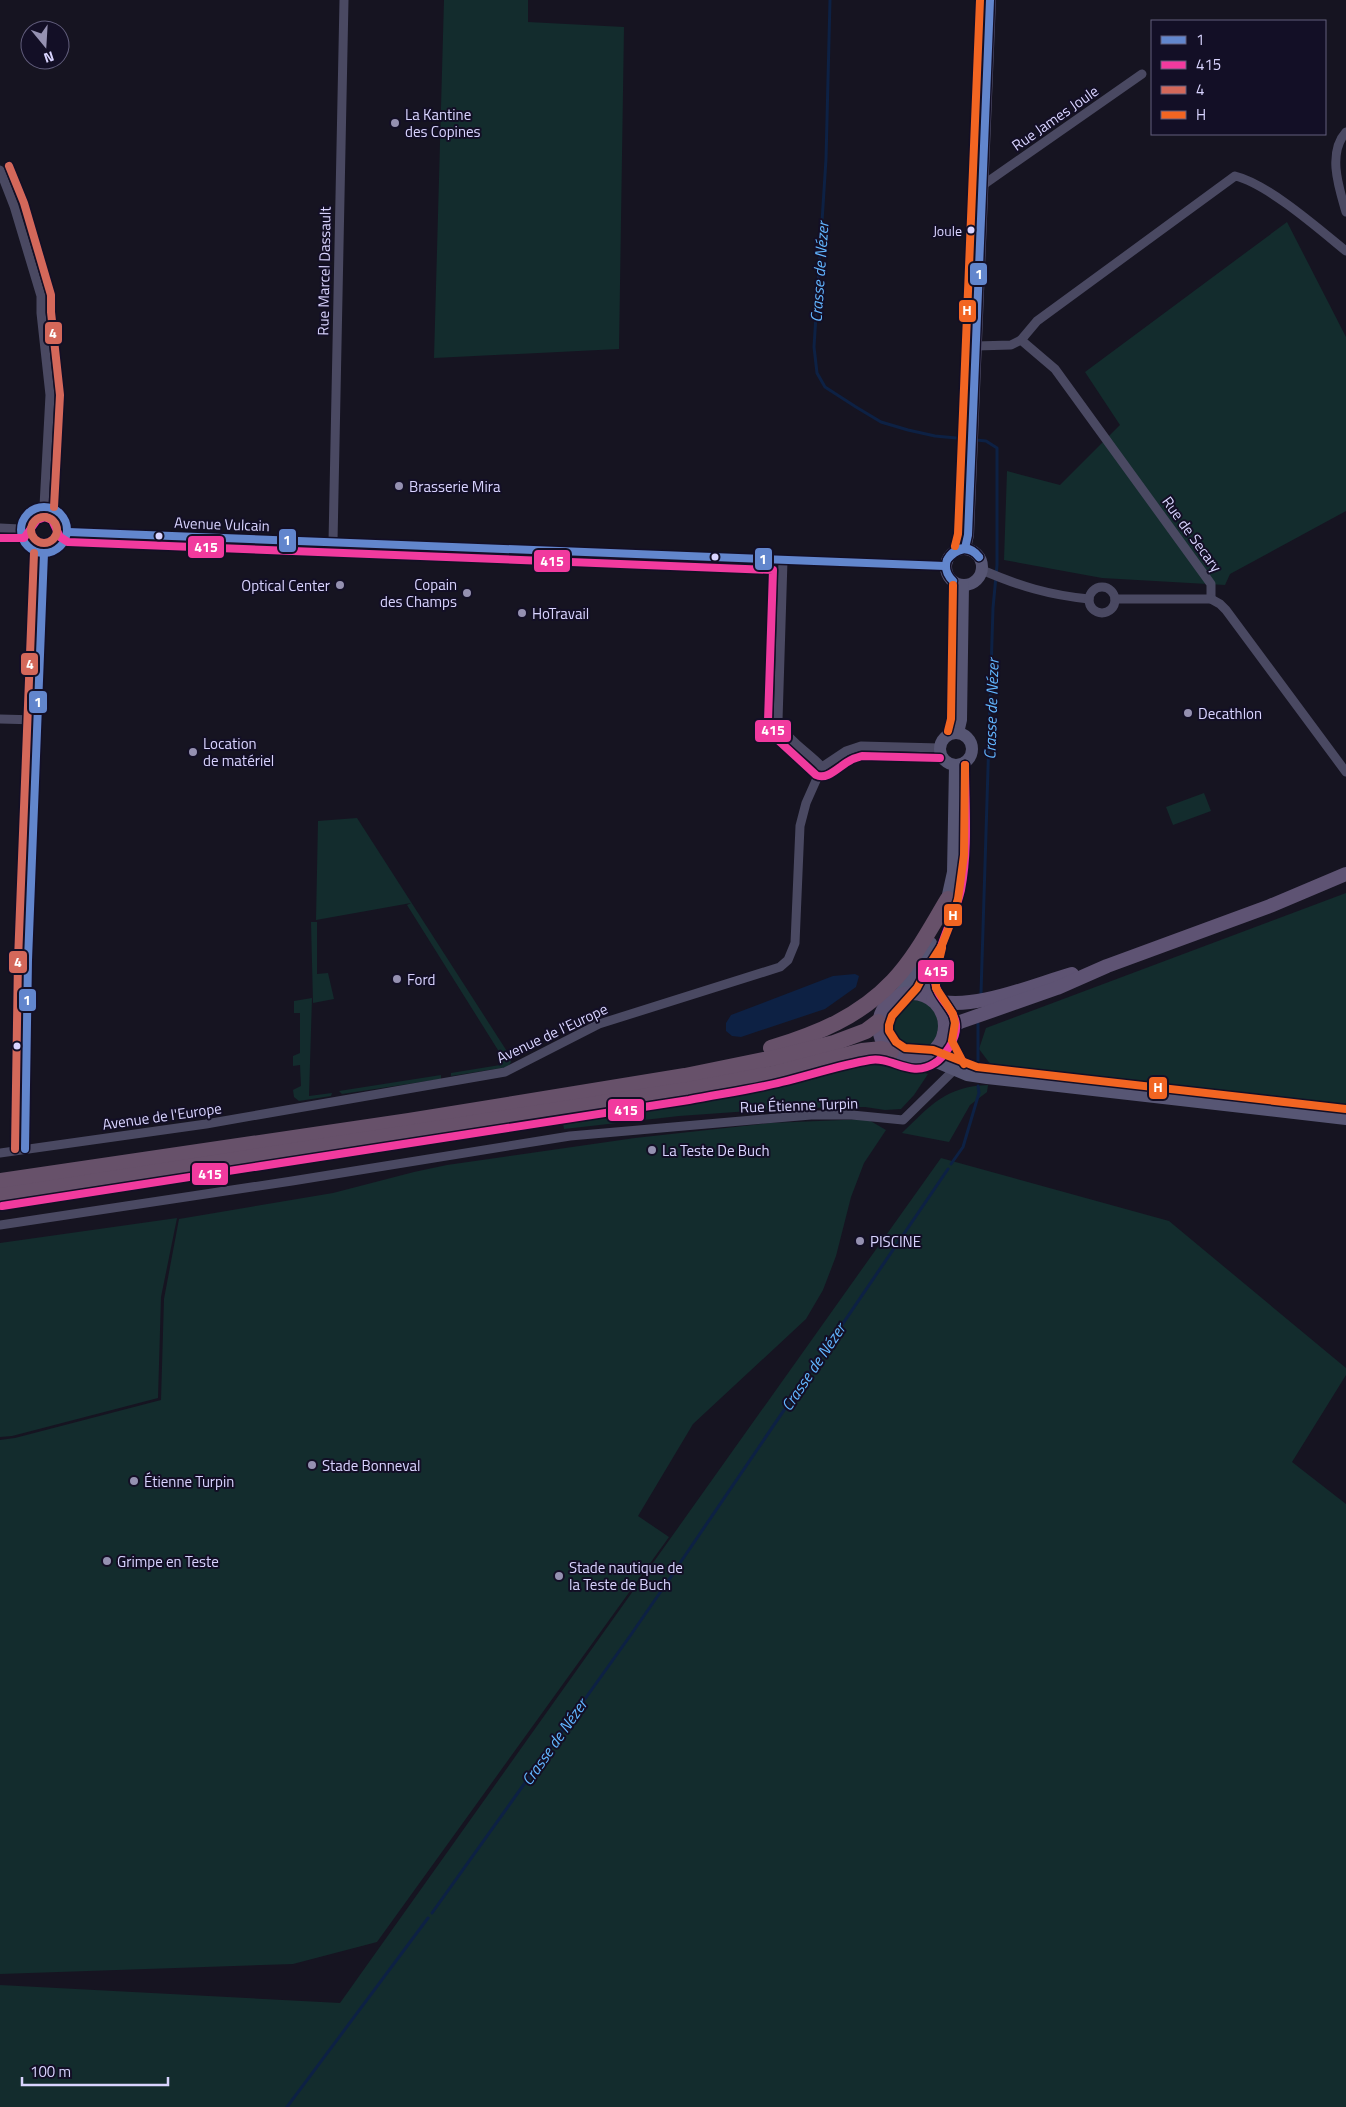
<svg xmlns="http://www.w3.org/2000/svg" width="1346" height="2107" font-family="'Titillium Web',sans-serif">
  <rect width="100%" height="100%" fill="#161421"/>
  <g fill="#132c2d">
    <polygon points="444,0 528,0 528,22 624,27 619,349 434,358"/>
    <polygon points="1287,222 1346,337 1346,511 1230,574 1225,585 1102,578 1004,560 1007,471 1060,485 1120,425 1085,372"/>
    <polygon points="1204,793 1211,811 1173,825 1166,807"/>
    <polygon points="357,818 510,1056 511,1062 508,1067 451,1076 451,1073 500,1065 503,1058 407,905 411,903 316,920 318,821"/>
    <polygon points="1346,893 1346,1109 991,1065 979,1049 986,1028"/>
    <polygon points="311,922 317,922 317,974 328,973 334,999 313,1003"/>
    <polygon points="312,998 309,1096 332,1093 331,1096 299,1101 294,1097 293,1090 301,1086 300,1065 293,1066 293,1056 300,1053 300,1013 294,1013 294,1001"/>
    <circle cx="913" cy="1026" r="26"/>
    <polygon points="853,1059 879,1060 895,1069 915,1070 928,1074 914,1095 901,1109 885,1110 865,1107 791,1108 679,1116 564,1129 562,1116"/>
    <polygon points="441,1075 441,1079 342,1094 339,1091"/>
    <path d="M 988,1085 L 987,1092 L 970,1105 L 949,1142 L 902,1133 C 930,1106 946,1086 988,1085 Z"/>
    <polygon points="867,1119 886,1130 864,1163 851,1197 836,1256 823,1290 806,1319 693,1424 638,1516 669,1537 377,1942 293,1964 0,1974 0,1440 15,1438 161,1400 164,1299 179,1219 333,1193 414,1172 447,1165 635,1138 770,1123"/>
    <polygon points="941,1158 1169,1221 1346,1368 1346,1375 1292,1462 1346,1504 1346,2107 0,2107 0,1985 340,2003"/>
    <polygon points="177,1218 161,1297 158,1398 12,1436 0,1437 0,1243"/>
  </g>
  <polygon fill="#0d2144" points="855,974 859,976 856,987 825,1009 741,1037 732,1036 726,1031 726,1023 731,1015 833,976"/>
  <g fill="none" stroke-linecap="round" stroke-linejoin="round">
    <g stroke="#0d2144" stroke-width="3">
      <polyline points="830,0 826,159 814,347 817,373 825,387 856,407 881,422 908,430 935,436 967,439"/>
      <polyline points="976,440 986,441 997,448 997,565 993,608 981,993"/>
      <polyline points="978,1024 978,1068"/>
      <polyline points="951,1164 963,1147 979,1093 978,1086"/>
      <polyline points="678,1566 948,1169"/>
      <polyline points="432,1913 630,1636 675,1571"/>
      <polyline points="287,2107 428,1918"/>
    </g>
    <g stroke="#4a4962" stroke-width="9">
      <path d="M 1346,132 C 1327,153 1339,188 1346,212"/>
      <polyline points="0,170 14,206 41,296 41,313 50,395 44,506"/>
      <polyline points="983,185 1142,74"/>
      <path d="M 1021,340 L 1037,321 L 1235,176 C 1268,184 1319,229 1346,251"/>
      <polyline points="976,346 1011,345 1021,340 1055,369 1211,584 1211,599"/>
      <circle cx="44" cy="530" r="23"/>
      <polyline points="0,528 20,529"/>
      <polyline points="68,532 945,566"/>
      <polyline points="333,542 344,0"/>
      <path d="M 783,560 L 778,720 C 787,741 807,751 822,767"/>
      <path d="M 982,570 C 1019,586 1049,595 1089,599"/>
      <circle cx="1102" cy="600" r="13"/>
      <polyline points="1115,599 1211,599 1220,604 1226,610 1346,772"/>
      <polyline points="0,719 38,720"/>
      <polyline points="25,1149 28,960 44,553"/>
      <polyline points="0,1153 206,1124 505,1072 599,1024 780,967 788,960 795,943 800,826 806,803 822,767 846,751 861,746 940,748"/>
      <polyline points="0,1225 292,1181 570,1136 811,1115 852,1115 903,1120 955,1069"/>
    </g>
    <g stroke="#575674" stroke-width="12">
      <polyline points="965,548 968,535 990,0"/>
      <circle cx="964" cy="567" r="18"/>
      <polyline points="958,733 961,720 963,585"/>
      <circle cx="956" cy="749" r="16"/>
      <polyline points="945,908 953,872 955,765"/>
      <polyline points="897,997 909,983 931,943"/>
      <path d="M 929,997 C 922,981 929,964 931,946"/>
      <polyline points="942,1039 955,1069"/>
      <polyline points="920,1058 934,1061 967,1075 987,1078 1346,1119"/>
    </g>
    <g stroke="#5e5373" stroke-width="14">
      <circle cx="912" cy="1026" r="33"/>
      <path d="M 933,1000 C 972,1012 1033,985 1072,974"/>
      <polyline points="944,1034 952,1026 960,1022 1057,988 1107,966 1270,906 1346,874"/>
    </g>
    <g stroke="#67516a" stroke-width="16">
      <path d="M 771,1048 C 817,1034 859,1017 893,981 C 915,958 931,927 948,899"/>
      <polyline points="0,1181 409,1121 685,1076 774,1058 834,1043 866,1031 878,1022"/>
      <polyline points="0,1196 687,1090 777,1073 862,1051 882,1049 891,1052"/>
    </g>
    <g stroke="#130f26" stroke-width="11">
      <g id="bus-1">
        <circle cx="44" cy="530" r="23"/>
        <polyline points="68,532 945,566"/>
        <polyline points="965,548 968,535 990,0"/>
        <path d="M 947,560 C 957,548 968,545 979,557"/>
        <path d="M 953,581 C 932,561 963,534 979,557"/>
        <polyline points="25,1149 28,960 44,553"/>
      </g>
    </g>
    <g stroke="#130f26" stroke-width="11">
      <g id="bus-2">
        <path d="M 0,538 L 24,538 L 37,520 L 45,517 L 52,520 L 60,537 L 68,542 L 773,570 L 768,721 L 779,741 L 816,775 C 828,781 840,765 851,760 C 854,758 859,757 862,756 L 940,758"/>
        <path d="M 2,1206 L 689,1100 C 719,1094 751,1090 782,1082 C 811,1075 840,1065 870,1060 C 892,1056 911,1079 935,1063 C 942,1059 946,1052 950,1046 C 970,1013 935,1004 935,980 C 935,948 954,920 961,890 C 969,849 965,806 965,765"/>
      </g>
    </g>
    <g stroke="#130f26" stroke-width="11">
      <g id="bus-3">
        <polyline points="9,166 24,203 51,295 51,312 60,395 54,507"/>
        <circle cx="44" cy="530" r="13"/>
        <polyline points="15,1149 18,960 34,553"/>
      </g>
    </g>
    <g stroke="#130f26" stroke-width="11">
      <g id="bus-4">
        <polyline points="955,546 958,534 980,0"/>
        <polyline points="948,731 951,719 953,585"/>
        <polyline points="965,765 964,855 958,899 951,922 942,945 928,967 917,988 892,1016 889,1025 889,1031 896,1042 905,1048 933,1050 977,1067 1346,1109"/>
        <polyline points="942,948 936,973 936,988 953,1014 955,1023 952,1041 964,1064"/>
      </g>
    </g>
    <use href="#bus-1" stroke="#6286cd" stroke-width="8"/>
    <use href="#bus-2" stroke="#f13a9e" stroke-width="8"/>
    <use href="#bus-3" stroke="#d4685a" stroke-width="8"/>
    <use href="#bus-4" stroke="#f26522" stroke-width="8"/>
  </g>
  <g fill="#9591b1" stroke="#130f26" stroke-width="2">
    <circle cx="395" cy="123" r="5"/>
    <circle cx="399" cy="486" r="5"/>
    <circle cx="340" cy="585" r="5"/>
    <circle cx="467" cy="593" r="5"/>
    <circle cx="522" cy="613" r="5"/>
    <circle cx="1188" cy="713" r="5"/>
    <circle cx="193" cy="752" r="5"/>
    <circle cx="397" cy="979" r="5"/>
    <circle cx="652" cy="1150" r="5"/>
    <circle cx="860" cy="1241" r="5"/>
    <circle cx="312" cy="1465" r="5"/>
    <circle cx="134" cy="1481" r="5"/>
    <circle cx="107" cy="1561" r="5"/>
    <circle cx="559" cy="1576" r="5"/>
  </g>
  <g fill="#d9d4ff" stroke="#130f26" stroke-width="2">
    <circle cx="971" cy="230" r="4.5"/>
    <circle cx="159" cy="536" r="4.5"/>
    <circle cx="715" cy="557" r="4.5"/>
    <circle cx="17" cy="1046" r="4.5"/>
  </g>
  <g text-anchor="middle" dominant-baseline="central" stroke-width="4" stroke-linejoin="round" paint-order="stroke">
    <g font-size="14" fill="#d9d4ff" stroke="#130f26" text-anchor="end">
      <text x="962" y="230">Joule</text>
    </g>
    <g font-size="15" fill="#d9d4ff" stroke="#130f26" text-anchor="start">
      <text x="405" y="114">La Kantine<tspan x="405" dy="17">des Copines</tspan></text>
      <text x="409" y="486">Brasserie Mira</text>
      <text x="457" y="584" text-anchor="end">Copain<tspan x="457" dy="17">des Champs</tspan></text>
      <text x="330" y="585" text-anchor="end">Optical Center</text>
      <text x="532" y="613">HoTravail</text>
      <text x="1198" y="713">Decathlon</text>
      <text x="203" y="743">Location<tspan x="203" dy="17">de matériel</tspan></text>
      <text x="407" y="979">Ford</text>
      <text x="662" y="1150">La Teste De Buch</text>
      <text x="870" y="1241">PISCINE</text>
      <text x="322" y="1465">Stade Bonneval</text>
      <text x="144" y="1481">Étienne Turpin</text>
      <text x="117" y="1561">Grimpe en Teste</text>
      <text x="569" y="1567">Stade nautique de<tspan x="569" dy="17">la Teste de Buch</tspan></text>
    </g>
    <g font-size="15" fill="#d9d4ff" stroke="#130f26">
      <text transform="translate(1055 118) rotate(-35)">Rue James Joule</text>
      <text transform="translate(324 271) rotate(-89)">Rue Marcel Dassault</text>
      <text transform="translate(222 524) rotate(2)">Avenue Vulcain</text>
      <text transform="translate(1192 534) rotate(54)">Rue de Secary</text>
      <text transform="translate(552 1033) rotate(-25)">Avenue de l'Europe</text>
      <text transform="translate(799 1105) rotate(-2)">Rue Étienne Turpin</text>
      <text transform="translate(162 1116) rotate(-8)">Avenue de l'Europe</text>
    </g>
    <g font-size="16" font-style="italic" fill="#62b6ff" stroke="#130f26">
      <text transform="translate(819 272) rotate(-86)">Crasse de Nézer</text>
      <text transform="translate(991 709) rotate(-88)">Crasse de Nézer</text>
      <text transform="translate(813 1367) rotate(-56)">Crasse de Nézer</text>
      <text transform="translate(554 1742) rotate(-55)">Crasse de Nézer</text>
    </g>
  </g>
  <g stroke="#130f26" stroke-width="2">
    <rect x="969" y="262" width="19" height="24" rx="5" fill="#6286cd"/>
    <rect x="958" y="299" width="19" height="24" rx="5" fill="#f26522"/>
    <rect x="44" y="321" width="19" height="24" rx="5" fill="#d4685a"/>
    <rect x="278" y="528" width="19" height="25" rx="5" fill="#6286cd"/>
    <rect x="187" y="535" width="38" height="24" rx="5" fill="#f13a9e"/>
    <rect x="754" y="547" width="19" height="24" rx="5" fill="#6286cd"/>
    <rect x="533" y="549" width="38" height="24" rx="5" fill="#f13a9e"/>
    <rect x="20" y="652" width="19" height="24" rx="5" fill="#d4685a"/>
    <rect x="28" y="690" width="20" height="24" rx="5" fill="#6286cd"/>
    <rect x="754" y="719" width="38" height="24" rx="5" fill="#f13a9e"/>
    <rect x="943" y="903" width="20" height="24" rx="5" fill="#f26522"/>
    <rect x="8" y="950" width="20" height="24" rx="5" fill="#d4685a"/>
    <rect x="917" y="959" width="38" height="24" rx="5" fill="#f13a9e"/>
    <rect x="18" y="988" width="19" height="24" rx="5" fill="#6286cd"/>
    <rect x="1148" y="1076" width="20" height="24" rx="5" fill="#f26522"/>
    <rect x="607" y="1098" width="38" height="24" rx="5" fill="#f13a9e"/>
    <rect x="191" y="1162" width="38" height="24" rx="5" fill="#f13a9e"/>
  </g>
  <g font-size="14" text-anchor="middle" font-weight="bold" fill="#fff">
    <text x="979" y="279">1</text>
    <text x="967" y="315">H</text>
    <text x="53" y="338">4</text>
    <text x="287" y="545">1</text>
    <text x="206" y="552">415</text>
    <text x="763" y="564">1</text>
    <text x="552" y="566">415</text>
    <text x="30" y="669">4</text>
    <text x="38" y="707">1</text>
    <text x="773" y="735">415</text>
    <text x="953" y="920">H</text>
    <text x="18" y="967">4</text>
    <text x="936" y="976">415</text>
    <text x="27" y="1005">1</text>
    <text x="1158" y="1092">H</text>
    <text x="626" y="1115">415</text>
    <text x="210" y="1179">415</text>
  </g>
  <rect x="1151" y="20" width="175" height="115" fill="#130f26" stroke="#625e7d"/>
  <rect x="1161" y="36" width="25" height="8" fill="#6286cd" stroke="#625e7d"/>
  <text x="1196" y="45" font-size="15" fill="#d9d4ff">1</text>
  <rect x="1161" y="61" width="25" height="8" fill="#f13a9e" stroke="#625e7d"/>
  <text x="1196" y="70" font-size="15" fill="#d9d4ff">415</text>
  <rect x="1161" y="86" width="25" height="8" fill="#d4685a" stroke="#625e7d"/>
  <text x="1196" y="95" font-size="15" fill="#d9d4ff">4</text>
  <rect x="1161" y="111" width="25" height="8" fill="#f26522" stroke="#625e7d"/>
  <text x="1196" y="120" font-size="15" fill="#d9d4ff">H</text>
  <g transform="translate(45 45) rotate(162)"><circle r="24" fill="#130f26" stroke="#625e7d"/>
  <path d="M0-4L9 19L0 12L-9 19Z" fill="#9591b1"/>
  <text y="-8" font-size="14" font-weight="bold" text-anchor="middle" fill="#d9d4ff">N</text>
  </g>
  <path d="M22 2077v8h146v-8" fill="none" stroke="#d9d4ff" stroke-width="2.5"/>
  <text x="30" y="2077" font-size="15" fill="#d9d4ff" stroke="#130f26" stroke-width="4" paint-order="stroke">100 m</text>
</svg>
